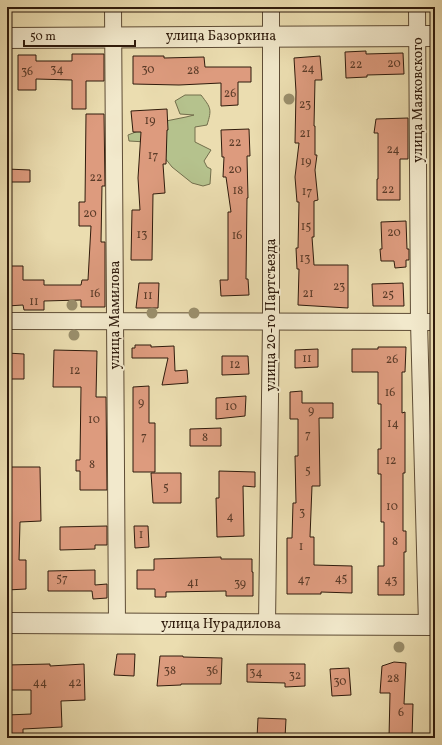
<svg xmlns="http://www.w3.org/2000/svg" width="442" height="745" font-family="Vollkorn,serif">
  <rect width="100%" height="100%" fill="#ebddb0"/>
  <filter id="stains"><feTurbulence type="fractalNoise" baseFrequency=".005" numOctaves="4"/><feColorMatrix values="0 0 0 0 .2 0 0 0 0 .09 0 0 0 0 .02 0 0 0 .5 -.17"/></filter>
  <radialGradient id="worn" r=".72"><stop offset=".6" stop-color="#630" stop-opacity="0"/><stop offset="1" stop-color="#630" stop-opacity=".3"/></radialGradient>
  <path fill="#b5c28d" stroke="#726e4c" d="M 185,95 L 201,95 C 211,108 212,109 207,125 L 195,127 L 195,142 L 211,150 L 204,161 L 207,167 L 211,169 L 210,184 L 203,186 L 192,183 L 172,167 L 161,153 L 146,142 L 129,141 L 128,135 L 161,122 L 186,117 L 194,115 L 180,114 L 175,101 Z"/>
  <g fill="#dd9b7e" stroke="#2f1b0c">
    <polygon points="366,51 366,54 403,53 404,74 367,75 367,77 346,78 345,52"/>
    <polygon points="72,54 104,54 104,81 86,81 86,109 72,109 72,80 36,79 36,90 18,90 18,55 36,55 36,61 72,61"/>
    <polygon points="133,56 164,56 164,58 204,57 205,67 251,67 251,82 238,82 238,105 221,106 221,83 179,85 133,84"/>
    <polygon points="320,56 322,80 315,80 314,126 315,126 315,155 317,155 315,170 318,200 314,201 314,237 312,237 314,265 348,265 348,308 298,305 299,269 297,269 296,248 298,248 299,202 297,202 295,177 299,143 295,143 296,92 294,58"/>
    <polygon points="167,109 168,130 167,130 166,164 163,164 165,193 153,194 152,260 131,260 132,210 140,210 138,178 141,132 133,132 131,111"/>
    <polygon points="86,114 104,114 105,186 102,186 101,242 105,242 105,307 81,307 81,300 44,301 44,310 24,310 23,305 7,306 7,266 23,266 23,280 44,280 44,285 81,285 82,280 88,280 91,226 79,226 79,202 85,202"/>
    <polygon points="408,118 408,159 400,159 400,200 377,200 377,179 378,179 378,133 374,133 376,119"/>
    <polygon points="249,129 250,156 247,156 248,198 247,198 246,279 248,279 249,295 221,296 220,280 228,280 228,212 231,212 226,177 223,177 224,157 222,157 221,130"/>
    <polygon points="7,169 30,170 30,182 7,182"/>
    <polygon points="406,221 407,249 409,249 409,260 406,260 406,267 395,268 394,261 381,261 380,249 382,249 381,222"/>
    <polygon points="139,283 159,283 158,308 136,308"/>
    <polygon points="403,283 404,306 373,306 372,284"/>
    <polygon points="135,345 151,345 151,347 174,346 175,371 187,370 188,383 162,385 168,358 132,358 132,348 135,348"/>
    <polygon points="378,347 406,347 405,372 402,372 402,413 405,412 405,473 403,473 403,531 406,531 406,552 404,552 404,595 378,595 378,566 384,566 384,522 381,522 381,474 378,474 378,449 381,449 381,404 378,404 378,372 352,372 352,349 378,349"/>
    <polygon points="318,349 318,367 295,368 295,350"/>
    <polygon points="54,350 97,351 96,397 106,397 107,490 80,490 80,471 76,471 76,460 80,460 81,387 53,387"/>
    <polygon points="7,353 24,354 24,379 7,379"/>
    <polygon points="222,356 248,356 249,374 222,375"/>
    <polygon points="149,386 149,423 155,423 155,472 133,472 133,387"/>
    <polygon points="302,391 302,403 333,403 333,418 319,418 320,486 312,486 310,537 314,537 314,565 352,566 352,593 321,592 321,594 287,594 287,538 292,538 293,503 296,503 295,456 298,456 298,419 290,419 290,392"/>
    <polygon points="246,396 245,416 216,419 216,398"/>
    <polygon points="221,428 221,446 190,446 190,429"/>
    <polygon points="7,467 40,467 41,521 20,522 19,560 26,560 26,589 7,590"/>
    <polygon points="219,471 255,472 255,487 243,486 244,536 217,537 216,498 219,498"/>
    <polygon points="151,473 181,473 181,503 153,503"/>
    <polygon points="107,526 107,545 95,545 95,549 60,550 60,527"/>
    <polygon points="134,526 148,526 149,547 135,548"/>
    <polygon points="221,557 221,559 252,559 252,572 253,572 253,596 226,596 226,591 166,592 166,597 155,597 155,589 137,589 137,570 154,570 154,559"/>
    <polygon points="95,570 95,585 107,584 107,598 93,599 92,591 48,591 48,571"/>
    <polygon points="117,654 135,654 134,676 114,675"/>
    <polygon points="160,656 183,656 183,657 222,658 221,684 181,684 181,685 157,686"/>
    <polygon points="394,662 406,663 404,704 413,704 412,738 389,738 390,693 380,693 382,666"/>
    <polygon points="50,664 50,666 84,664 85,700 61,701 62,727 23,729 23,738 7,738 7,715 31,714 31,690 7,690 7,665"/>
    <polygon points="247,664 305,664 305,686 285,687 285,683 247,682"/>
    <polygon points="349,668 351,695 332,696 330,669"/>
    <polygon points="258,718 286,719 285,738 257,738"/>
  </g>
  <g fill="none" stroke-linecap="round" stroke-linejoin="round">
    <g stroke="#5e4c35" stroke-width="18">
      <g id="minor">
        <polyline points="113,7 117,624"/>
        <polyline points="417,7 419,322 427,625"/>
        <polyline points="7,321 435,322"/>
        <polyline points="267,624 271,322 271,7"/>
      </g>
    </g>
    <g stroke="#5e4c35" stroke-width="22">
      <g id="tertiary">
        <polyline points="7,38 435,36"/>
        <polyline points="7,623 435,625"/>
      </g>
    </g>
    <use href="#minor" stroke="#f2e9cc" stroke-width="16"/>
    <use href="#tertiary" stroke="#f2e9cc" stroke-width="20"/>
  </g>
  <g fill="#9a8e6b">
    <circle cx="289" cy="99" r="5.5"/>
    <circle cx="72" cy="305" r="5.5"/>
    <circle cx="152" cy="313" r="5.5"/>
    <circle cx="194" cy="313" r="5.5"/>
    <circle cx="74" cy="335" r="5.5"/>
    <circle cx="399" cy="647" r="5.5"/>
  </g>
  <g text-anchor="middle" dominant-baseline="central" stroke-width="4" stroke-linejoin="round" paint-order="stroke">
    <g font-size="12" fill="#5a3b28">
      <text x="394" y="64">20</text>
      <text x="356" y="65">22</text>
      <text x="308" y="69">24</text>
      <text x="57" y="70">34</text>
      <text x="148" y="70">30</text>
      <text x="193" y="71">28</text>
      <text x="27" y="72">36</text>
      <text x="230" y="94">26</text>
      <text x="305" y="105">23</text>
      <text x="150" y="121">19</text>
      <text x="305" y="134">21</text>
      <text x="235" y="143">22</text>
      <text x="393" y="150">24</text>
      <text x="153" y="156">17</text>
      <text x="306" y="162">19</text>
      <text x="235" y="170">20</text>
      <text x="96" y="178">22</text>
      <text x="388" y="190">22</text>
      <text x="238" y="191">18</text>
      <text x="307" y="192">17</text>
      <text x="90" y="214">20</text>
      <text x="306" y="227">15</text>
      <text x="394" y="233">20</text>
      <text x="142" y="235">13</text>
      <text x="237" y="236">16</text>
      <text x="305" y="259">13</text>
      <text x="339" y="287">23</text>
      <text x="95" y="294">16</text>
      <text x="308" y="294">21</text>
      <text x="388" y="295">25</text>
      <text x="148" y="296">11</text>
      <text x="34" y="302">11</text>
      <text x="307" y="359">11</text>
      <text x="392" y="360">26</text>
      <text x="235" y="365">12</text>
      <text x="75" y="371">12</text>
      <text x="390" y="393">16</text>
      <text x="141" y="403">9</text>
      <text x="231" y="407">10</text>
      <text x="311" y="411">9</text>
      <text x="94" y="420">10</text>
      <text x="393" y="424">14</text>
      <text x="308" y="435">7</text>
      <text x="144" y="437">7</text>
      <text x="205" y="438">8</text>
      <text x="391" y="461">12</text>
      <text x="92" y="465">8</text>
      <text x="308" y="471">5</text>
      <text x="166" y="488">5</text>
      <text x="392" y="507">10</text>
      <text x="302" y="513">3</text>
      <text x="230" y="517">4</text>
      <text x="141" y="535">1</text>
      <text x="395" y="542">8</text>
      <text x="301" y="547">1</text>
      <text x="62" y="579">57</text>
      <text x="341" y="579">45</text>
      <text x="304" y="580">47</text>
      <text x="391" y="581">43</text>
      <text x="193" y="583">41</text>
      <text x="240" y="584">39</text>
      <text x="170" y="671">38</text>
      <text x="212" y="671">36</text>
      <text x="256" y="673">34</text>
      <text x="295" y="676">32</text>
      <text x="393" y="679">28</text>
      <text x="340" y="682">30</text>
      <text x="40" y="683">44</text>
      <text x="75" y="683">42</text>
      <text x="401" y="713">6</text>
    </g>
    <g font-size="14" fill="#2f1b0c" stroke="#f2e9cc">
      <text x="221" y="36">улица Базоркина</text>
      <text transform="translate(418 100) rotate(-90)">улица Маяковского</text>
      <text transform="translate(115 315) rotate(-90)">улица Мамилова</text>
      <text transform="translate(271 315) rotate(-90)">улица 20-го Партсъезда</text>
      <text x="221" y="624">улица Нурадилова</text>
    </g>
  </g>
  <rect width="442" height="745" fill="none" stroke="#ebddb0" stroke-width="24"/>
  <rect x="8" y="8" width="426" height="729" fill="none" stroke="#2f1b0c" stroke-width="2"/>
  <rect x="12" y="12" width="418" height="721" fill="none" stroke="#2f1b0c"/>
  <path d="M24 40v6h111v-6" fill="none" stroke="#2f1b0c" stroke-width="2"/>
  <text x="30" y="40" font-size="12" fill="#2f1b0c" stroke="#f2e9cc" stroke-width="3" paint-order="stroke">50 m</text>
  <rect width="100%" height="100%" filter="url(#stains)"/>
  <rect width="100%" height="100%" fill="url(#worn)"/>
</svg>
